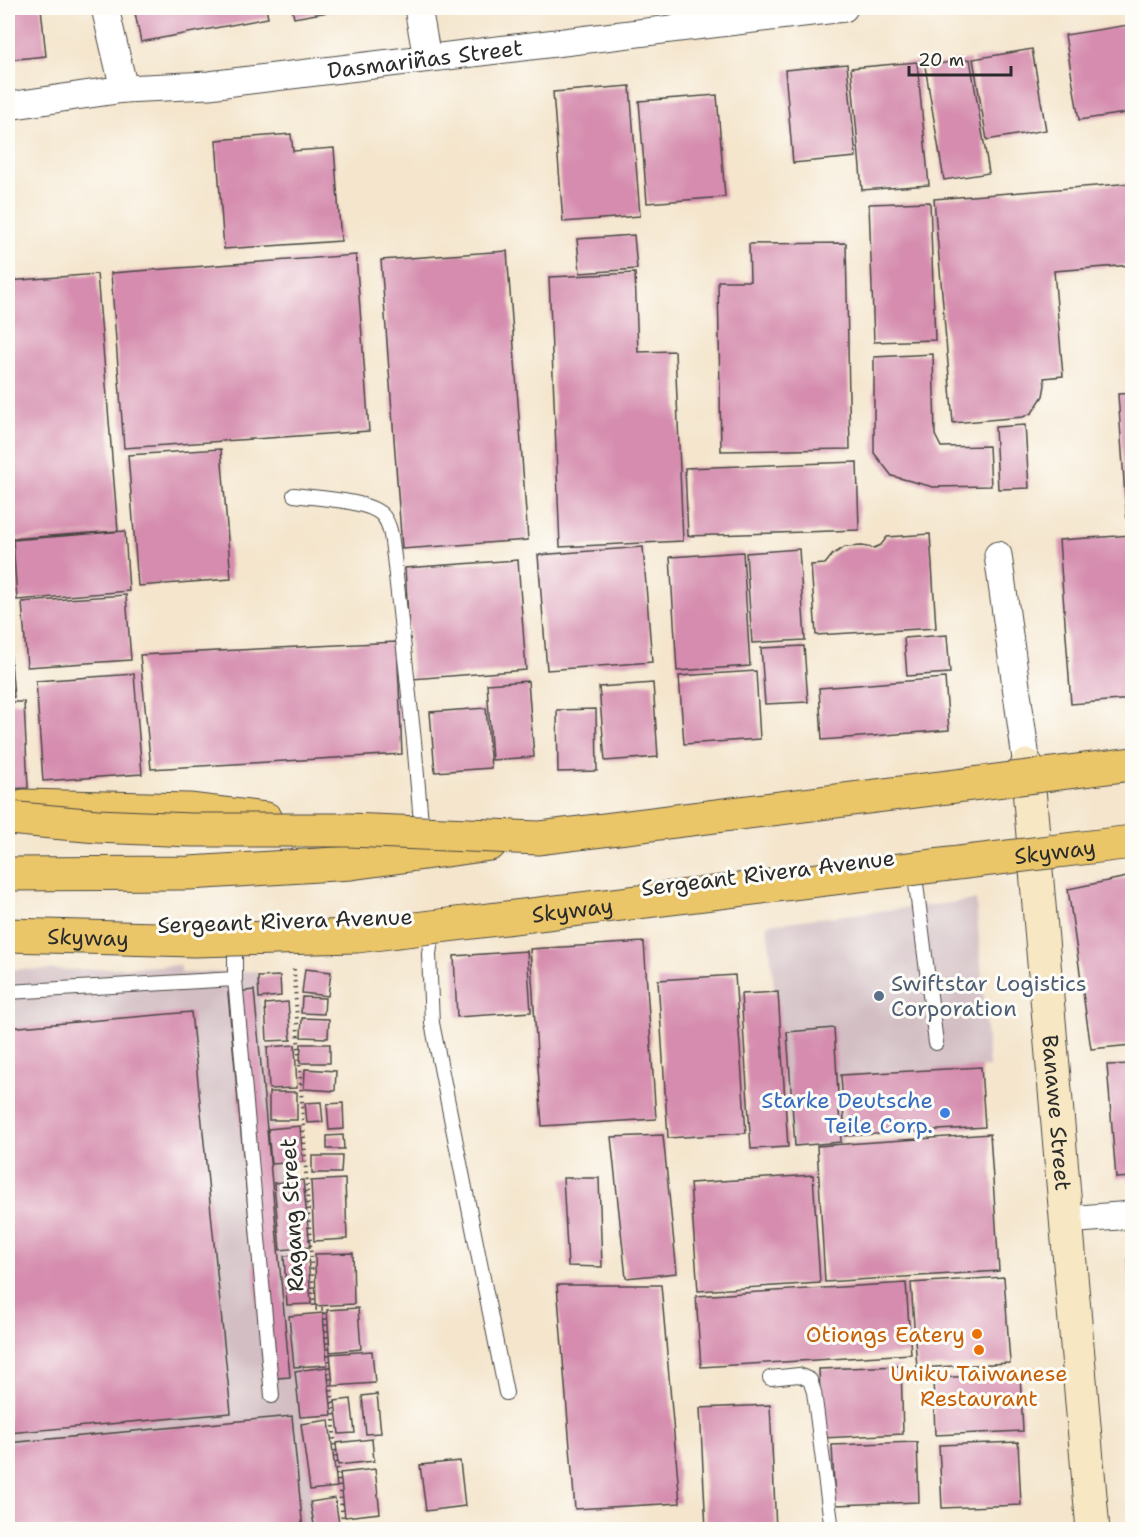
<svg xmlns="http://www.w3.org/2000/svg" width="1140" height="1537" font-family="'Shantell Sans',sans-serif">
  <rect width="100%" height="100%" fill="#fdfcf7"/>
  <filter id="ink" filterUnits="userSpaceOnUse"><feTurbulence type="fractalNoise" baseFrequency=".0167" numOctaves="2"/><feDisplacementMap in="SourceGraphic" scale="12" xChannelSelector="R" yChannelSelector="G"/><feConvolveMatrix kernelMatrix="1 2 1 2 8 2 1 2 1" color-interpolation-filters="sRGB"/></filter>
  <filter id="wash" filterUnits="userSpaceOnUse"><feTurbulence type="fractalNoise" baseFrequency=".008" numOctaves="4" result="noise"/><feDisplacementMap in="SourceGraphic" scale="24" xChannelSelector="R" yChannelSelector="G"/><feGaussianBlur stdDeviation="1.35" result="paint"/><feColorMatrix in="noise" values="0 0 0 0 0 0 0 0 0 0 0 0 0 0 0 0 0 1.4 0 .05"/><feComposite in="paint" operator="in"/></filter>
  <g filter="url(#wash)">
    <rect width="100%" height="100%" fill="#f4e5cc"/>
    <g fill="#d2bec3">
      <polygon points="976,900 989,1067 840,1078 843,1143 792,1147 767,924"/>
      <polygon points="180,965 182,973 257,971 316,1529 8,1530 8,969 70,970"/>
    </g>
    <g id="blocks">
      <g fill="#d58cae">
        <polygon points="8,8 41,8 46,56 8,60"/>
        <polygon points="134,8 266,8 268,18 141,42"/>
        <polygon points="292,8 345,8 345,9 294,18"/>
        <polygon points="1128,25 1132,53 1132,112 1079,120 1065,35"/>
        <polygon points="1032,49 1046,130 987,140 973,59"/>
        <polygon points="970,59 989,173 944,180 925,66"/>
        <polygon points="917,62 929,185 862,190 851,68"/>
        <polygon points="847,64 856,157 793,163 785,70"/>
        <polygon points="630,86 640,216 563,222 553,92"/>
        <polygon points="717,95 725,197 647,203 639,101"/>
        <polygon points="291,134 293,151 334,148 341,241 224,249 216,140"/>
        <polygon points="1132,183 1132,265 1054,271 1063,376 1044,378 1045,385 1043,396 1032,413 1023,417 953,423 934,199"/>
        <polygon points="930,202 935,340 874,342 869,204"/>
        <polygon points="634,235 637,269 580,273 577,239"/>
        <polygon points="846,243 850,449 721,451 718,281 750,281 749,244"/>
        <polygon points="507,251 528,540 402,549 381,260"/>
        <polygon points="356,255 369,431 124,448 111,273"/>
        <polygon points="635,273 638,352 675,351 683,541 560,547 549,277"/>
        <polygon points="97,274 118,531 8,539 8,281"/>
        <polygon points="933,354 935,435 941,447 989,446 991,486 933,487 892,476 874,453 874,357"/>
        <polygon points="1132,393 1132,524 1127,525 1118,394"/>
        <polygon points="1025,425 1029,488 998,489 995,427"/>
        <polygon points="221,449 231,579 138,586 128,455"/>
        <polygon points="857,462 859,530 688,536 685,468"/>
        <polygon points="125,531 129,591 17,600 13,540"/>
        <polygon points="930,534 936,628 816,635 811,565 825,564 833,554 845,547 862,546 874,548 881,545 887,537"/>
        <polygon points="1132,535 1132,699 1071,704 1059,540"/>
        <polygon points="643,547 652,662 547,670 538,555"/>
        <polygon points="799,549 805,640 752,643 746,553"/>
        <polygon points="743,552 750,666 677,671 670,557"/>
        <polygon points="518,560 526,670 412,679 405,568"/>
        <polygon points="126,595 131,660 27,667 22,602"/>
        <polygon points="947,635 950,673 907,676 904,638"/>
        <polygon points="8,637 9,637 14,697 8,698"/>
        <polygon points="397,642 402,754 151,769 140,655"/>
        <polygon points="804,646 808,702 765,704 761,648"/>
        <polygon points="756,671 760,739 684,744 679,676"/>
        <polygon points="134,674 142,774 43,781 36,681"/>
        <polygon points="945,678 949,730 822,740 819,688"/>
        <polygon points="528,681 534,757 492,760 487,684"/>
        <polygon points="653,683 658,757 605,761 599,687"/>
        <polygon points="8,702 24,702 28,788 8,789"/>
        <polygon points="486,708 491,768 435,772 430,712"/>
        <polygon points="596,709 597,771 558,772 557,710"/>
        <polygon points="1132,876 1132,1045 1091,1049 1068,889"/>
        <polygon points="644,942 656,1119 542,1126 530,949"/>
        <polygon points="527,951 531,1012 457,1017 454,956"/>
        <polygon points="305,969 331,972 328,996 302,993"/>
        <polygon points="735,975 746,1133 668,1138 658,980"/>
        <polygon points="280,976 281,996 259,998 258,977"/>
        <polygon points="254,990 290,1377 264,1379 228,993"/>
        <polygon points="778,992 788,1147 751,1149 741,994"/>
        <polygon points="302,997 325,998 324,1014 301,1013"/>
        <polygon points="288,1002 291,1040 267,1041 265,1004"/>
        <polygon points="191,1012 231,1413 8,1433 8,1028"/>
        <polygon points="302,1018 329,1019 328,1038 301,1037"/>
        <polygon points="834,1028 841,1142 795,1146 787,1032"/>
        <polygon points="301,1044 330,1044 330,1063 300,1063"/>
        <polygon points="295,1045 297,1088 269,1089 267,1047"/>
        <polygon points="1132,1064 1132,1177 1116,1178 1107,1065"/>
        <polygon points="981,1067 985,1127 845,1136 841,1075"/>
        <polygon points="305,1069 336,1071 335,1091 304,1089"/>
        <rect x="269" y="1092" width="28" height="28"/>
        <polygon points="321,1102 323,1122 307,1123 305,1103"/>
        <polygon points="343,1103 344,1129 329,1130 327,1104"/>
        <polygon points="300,1126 303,1162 271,1164 268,1129"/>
        <polygon points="990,1134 999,1271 825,1282 817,1146"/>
        <polygon points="343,1135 344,1149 327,1149 327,1136"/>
        <polygon points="663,1135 677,1273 626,1278 611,1137"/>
        <polygon points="312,1156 342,1156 341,1173 312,1173"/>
        <polygon points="813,1175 820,1283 698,1291 690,1183"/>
        <polygon points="563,1178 599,1178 602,1267 568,1266"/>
        <polygon points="345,1179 347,1239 314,1241 311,1181"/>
        <polygon points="303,1180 310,1247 280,1250 274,1183"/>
        <polygon points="353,1253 354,1304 316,1306 315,1254"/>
        <polygon points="308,1254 311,1304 287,1305 284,1256"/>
        <polygon points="1128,1257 1132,1257 1132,1292 1131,1292"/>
        <polygon points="1004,1277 1010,1363 917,1368 911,1283"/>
        <polygon points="906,1283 911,1354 701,1367 696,1296"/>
        <polygon points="557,1285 661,1285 680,1503 575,1509"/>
        <polygon points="358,1308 361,1349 330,1352 327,1310"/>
        <polygon points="323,1313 327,1365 294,1367 289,1316"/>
        <polygon points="372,1351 375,1383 333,1386 330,1354"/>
        <polygon points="901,1366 903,1434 822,1438 819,1369"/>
        <polygon points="327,1367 332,1415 300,1417 295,1371"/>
        <polygon points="1020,1374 1023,1431 935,1435 933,1378"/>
        <polygon points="377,1394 381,1433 366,1434 362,1396"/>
        <polygon points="351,1399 355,1433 339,1434 335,1401"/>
        <polygon points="770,1405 776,1529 706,1530 700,1408"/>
        <polygon points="292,1416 303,1530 8,1530 8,1443"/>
        <polygon points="329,1420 337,1487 310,1490 301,1424"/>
        <polygon points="372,1439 374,1461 338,1465 336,1443"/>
        <polygon points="917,1442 919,1502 835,1505 832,1445"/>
        <polygon points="1018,1442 1021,1505 942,1508 939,1445"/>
        <polygon points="460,1461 465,1506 426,1511 420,1465"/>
        <polygon points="375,1469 380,1513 345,1517 340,1473"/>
        <polygon points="335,1498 340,1530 315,1530 310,1502"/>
      </g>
    </g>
  </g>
  <g filter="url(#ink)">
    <use href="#blocks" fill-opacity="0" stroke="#494743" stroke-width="1.5"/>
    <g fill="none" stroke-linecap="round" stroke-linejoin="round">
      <g stroke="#494743" stroke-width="16">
        <g id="service">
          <path d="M 294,495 C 315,498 372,500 384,517 C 392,528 392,544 394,557 L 414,741 L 422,834"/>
          <polyline points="914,868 936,1043"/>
          <polyline points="433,925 429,954 432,1023 506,1393"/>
          <polyline points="235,939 235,979"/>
          <polyline points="8,992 235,979 272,1396"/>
          <polyline points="770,1378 799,1375 810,1380 814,1392 832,1530"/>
        </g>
      </g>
      <g stroke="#494743" stroke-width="29">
        <g id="minor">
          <polyline points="105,8 124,89"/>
          <polyline points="418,8 427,58"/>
          <path id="s1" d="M 8,106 L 124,89 L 209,85 L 844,8"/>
          <polyline points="998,555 1027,766"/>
          <polyline points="1066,1220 1132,1215"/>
        </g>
      </g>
      <g stroke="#494743" stroke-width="35">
        <g id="secondary">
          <path id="s2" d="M 1027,766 L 1093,1530"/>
        </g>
      </g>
      <g stroke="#494743" stroke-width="35">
        <polyline id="primary" points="24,806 189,810 266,819"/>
      </g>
      <g stroke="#494743" stroke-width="35">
        <polyline id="motorway" points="8,874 189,873 351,863 490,844"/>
      </g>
      <polyline stroke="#494743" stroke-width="4" stroke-dasharray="1.5 4.5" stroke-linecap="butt" points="294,969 314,1309 324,1309 334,1415 334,1437 344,1530"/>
      <use href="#service" stroke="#fff" stroke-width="14"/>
      <use href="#minor" stroke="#fff" stroke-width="27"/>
      <use href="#secondary" stroke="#f7e8c3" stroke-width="33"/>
      <use href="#primary" stroke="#ebc669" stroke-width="33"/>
      <use href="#motorway" stroke="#ebc669" stroke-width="33"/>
      <g stroke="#494743" stroke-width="35" stroke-linecap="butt">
        <g id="motorway-bridge">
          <polyline points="8,818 97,826 191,830 349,830 539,838 1132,764"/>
          <path id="s3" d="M 8,935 L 194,940 L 357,936 L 1132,842"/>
        </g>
      </g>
      <use href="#motorway-bridge" stroke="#ebc669" stroke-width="33"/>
    </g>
  </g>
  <circle fill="#5c6f8a" stroke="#fdfcf7" stroke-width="2" cx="879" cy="996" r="6"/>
  <circle fill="#3f7fe0" stroke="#fdfcf7" stroke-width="2" cx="945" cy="1113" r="6"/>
  <g fill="#e8710a" stroke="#fdfcf7" stroke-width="2">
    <circle cx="977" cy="1334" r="6"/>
    <circle cx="979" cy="1350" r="6"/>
  </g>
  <g text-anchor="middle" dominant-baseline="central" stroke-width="6" stroke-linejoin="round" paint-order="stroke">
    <g font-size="22" fill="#2b2b2b" stroke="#fdfcf7">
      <text stroke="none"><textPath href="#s1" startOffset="420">Dasmariñas Street</textPath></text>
      <text stroke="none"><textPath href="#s3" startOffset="1052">Skyway</textPath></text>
      <text transform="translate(768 873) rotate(-7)">Sergeant Rivera Avenue</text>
      <text stroke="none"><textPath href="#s3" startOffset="566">Skyway</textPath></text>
      <text transform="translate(285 921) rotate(-2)">Sergeant Rivera Avenue</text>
      <text stroke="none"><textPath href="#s3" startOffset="80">Skyway</textPath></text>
      <text stroke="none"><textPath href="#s2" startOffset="348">Banawe Street</textPath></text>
      <text transform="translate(292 1215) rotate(-93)">Ragang Street</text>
    </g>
    <g font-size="22" fill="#4e5e75" stroke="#fdfcf7" text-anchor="start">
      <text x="891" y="983">Swiftstar Logistics<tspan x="891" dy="25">Corporation</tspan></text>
    </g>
    <g font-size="22" fill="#366cbe" stroke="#fdfcf7" text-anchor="end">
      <text x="933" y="1100">Starke Deutsche<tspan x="933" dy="25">Teile Corp.</tspan></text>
    </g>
    <g font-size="22" fill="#c56008" stroke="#fdfcf7" text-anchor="end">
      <text x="965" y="1334">Otiongs Eatery</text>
      <text x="979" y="1373" text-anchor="middle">Uniku Taiwanese<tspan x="979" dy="25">Restaurant</tspan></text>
    </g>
  </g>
  <rect width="1140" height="1537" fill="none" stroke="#fdfcf7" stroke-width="30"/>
  <path d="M909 66v9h102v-9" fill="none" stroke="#2b2b2b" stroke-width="3"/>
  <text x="918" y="66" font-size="18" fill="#2b2b2b" stroke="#fdfcf7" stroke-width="4.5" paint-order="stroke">20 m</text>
</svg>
